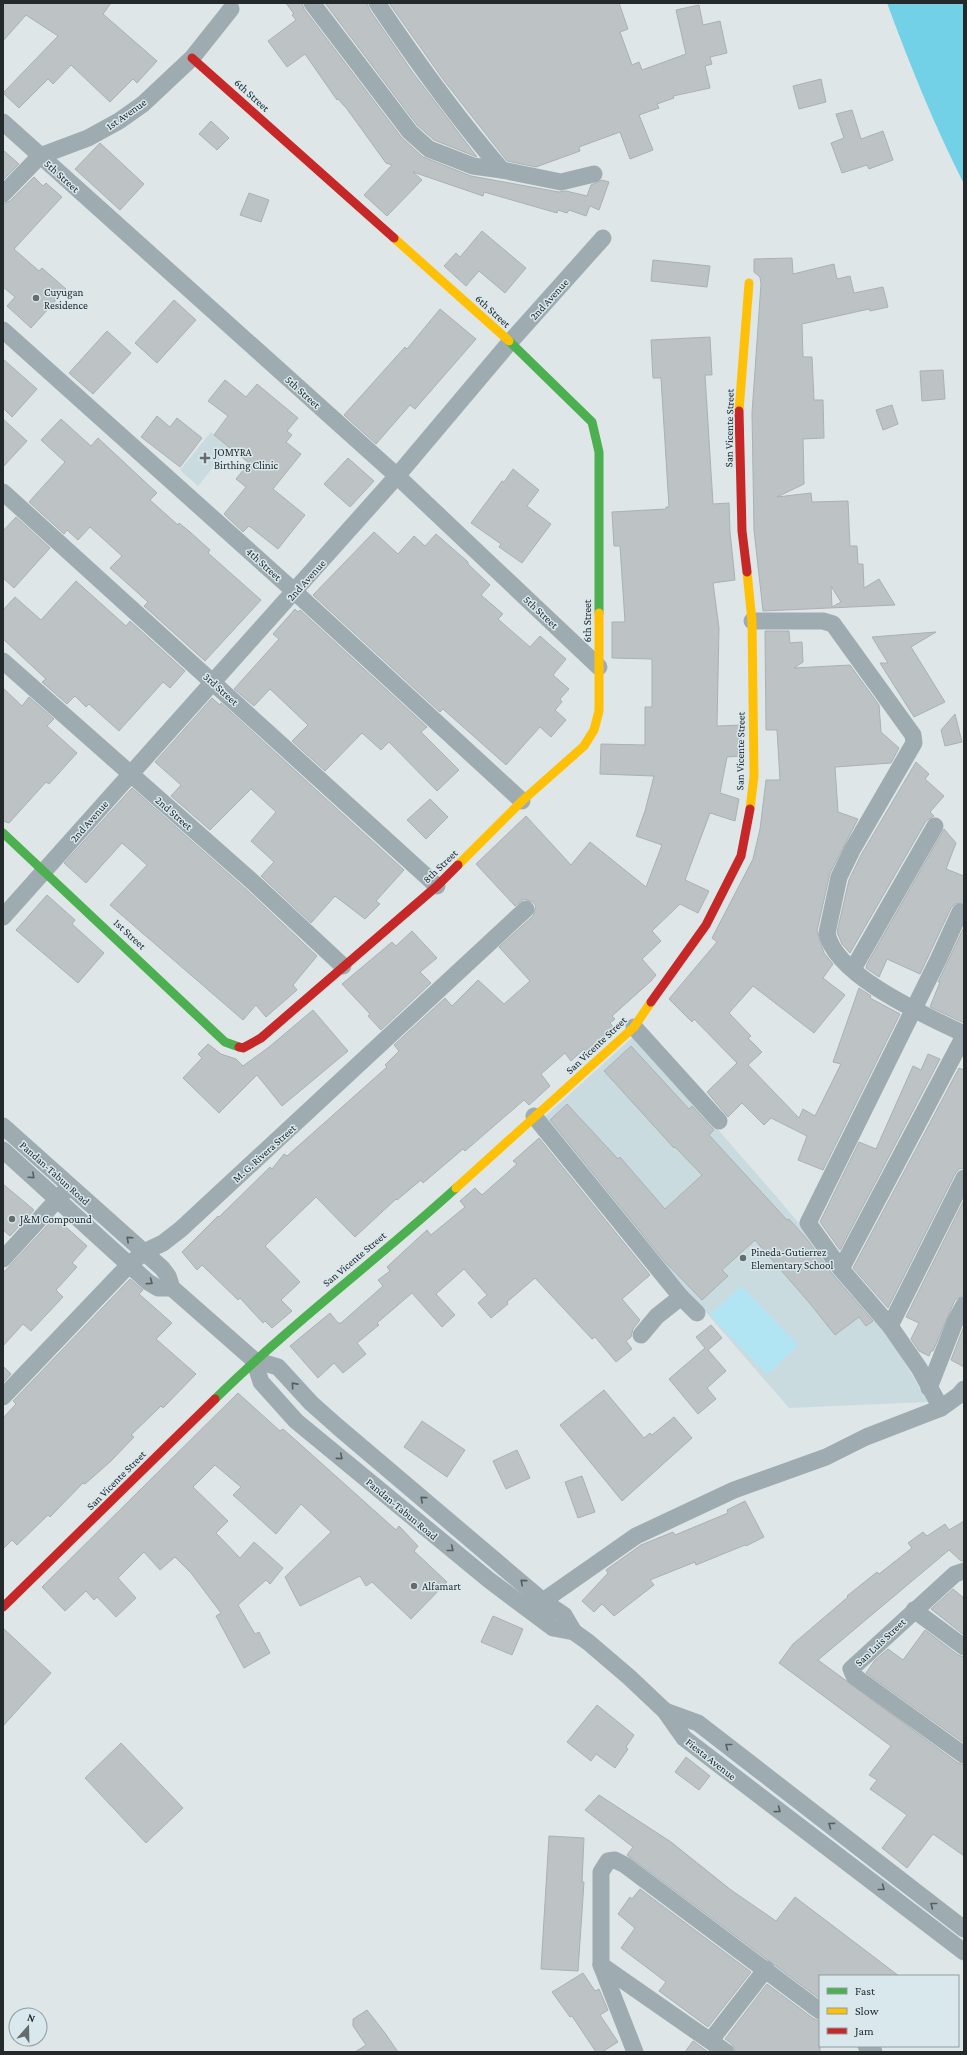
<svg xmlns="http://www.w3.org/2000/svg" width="967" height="2055" font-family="'Crimson Pro',serif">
  <rect width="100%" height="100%" fill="#dee6e8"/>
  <g fill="#cadbe0">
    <polygon points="211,432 230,446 198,486 180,470"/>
    <polygon points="635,1035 776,1196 879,1319 928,1402 789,1408 540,1121"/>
  </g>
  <polygon fill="#b1e5f4" points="741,1286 798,1345 767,1374 710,1315"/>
  <path fill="#72d1e7" d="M 887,3 L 964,3 L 964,184 C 934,125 910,65 887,3 Z"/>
  <g fill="#bdc3c5" stroke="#abb1b3" fill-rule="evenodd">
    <polygon points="3,3 111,3 103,14 157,61 137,83 133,79 110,102 71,65 53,84 48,79 19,108 3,93 58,36 26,15 3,41"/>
    <polygon points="286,3 302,3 304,9 402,138 423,157 471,176 559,192 566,191 587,196 591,185 602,180 609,182 599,210 590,206 586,216 569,210 567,213 558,210 557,213 484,192 483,196 413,172 422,180 387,216 364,195 392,165 386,163 347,109 338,99 337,100 305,54 287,67 268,41 296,20 292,15 294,14"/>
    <polygon points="325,3 367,3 369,9 413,73 477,157 434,140 417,125"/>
    <polygon points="389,3 619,3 628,29 620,32 632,65 639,62 642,70 686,54 676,10 699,5 703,25 720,21 727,53 710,57 712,64 705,66 710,88 673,96 674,98 657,104 659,108 639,115 653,150 630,159 620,132 579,147 580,151 536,167 507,161 445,82"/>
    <polygon points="821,79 826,102 799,109 793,86"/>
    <polygon points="852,110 861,139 883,131 893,160 869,169 867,165 842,173 831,143 844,138 836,114"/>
    <polygon points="211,121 229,138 217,150 199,134"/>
    <polygon points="100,143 144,184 120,210 75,169"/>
    <polygon points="3,150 19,164 3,180"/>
    <polygon points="34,177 43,186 46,183 62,197 14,249 39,271 42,268 66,289 31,328 7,306 15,297 3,287 3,204 10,201"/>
    <polygon points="249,193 269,200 261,222 240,215"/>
    <polygon points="482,231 526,268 505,293 479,271 466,286 444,266 456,253 460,257"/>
    <path d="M 792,258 L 793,274 L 834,264 L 837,279 L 850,276 L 854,293 L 883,287 L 888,307 L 870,311 L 869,309 L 802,324 L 803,357 L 812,357 L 814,400 L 823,400 L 824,438 L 803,439 L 804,484 L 777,497 L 811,493 L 812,502 L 848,501 L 850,546 L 857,546 L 858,564 L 863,564 L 864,588 L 879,579 L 895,605 L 763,611 L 754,530 L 752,413 L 761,284 L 760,277 L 754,272 L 754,259 ZM 831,586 L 841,602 L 832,607 Z"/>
    <polygon points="653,260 710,266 707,287 651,281"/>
    <polygon points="174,300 196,320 157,363 135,343"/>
    <polygon points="440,309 476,339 415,409 410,405 376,444 344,415 405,347 407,349"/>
    <polygon points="107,331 131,353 93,394 69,373"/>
    <polygon points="710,337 712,375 705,375 713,504 729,503 730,532 735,580 713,583 719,628 717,726 741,725 741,756 727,757 720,793 739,799 735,821 710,813 685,880 709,891 698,913 680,904 652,931 661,941 642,959 656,975 651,981 612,1016 615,1019 610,1023 614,1028 587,1053 584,1049 571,1061 565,1053 541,1074 550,1086 529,1105 524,1100 465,1151 463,1149 423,1183 421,1180 397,1200 396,1199 355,1237 316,1197 265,1246 300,1282 281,1300 292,1311 272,1328 265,1321 263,1323 240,1298 238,1300 202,1265 197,1270 182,1252 218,1216 219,1217 270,1167 272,1169 284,1154 287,1156 387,1067 385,1065 399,1051 394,1045 445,998 452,1006 478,980 504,1004 530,981 499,947 533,916 536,906 533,902 524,899 515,906 476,864 526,816 571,865 590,842 646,887 662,845 636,836 645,811 654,776 600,774 601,744 645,745 645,707 652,707 652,659 612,658 612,622 625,622 620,546 614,546 612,512 666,509 666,507 669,507 661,378 653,378 651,340"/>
    <polygon points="3,359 37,389 12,417 3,408"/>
    <polygon points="943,370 945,399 922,401 920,371"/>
    <polygon points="225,380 246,397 257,384 298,418 287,431 292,435 286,442 301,454 273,489 305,515 278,549 249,526 243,532 224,514 246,487 236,479 249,463 214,435 228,416 208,401"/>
    <polygon points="892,405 898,424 883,430 876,410"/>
    <polygon points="157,416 170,427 177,418 202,438 180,467 141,437"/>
    <polygon points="3,419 27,441 3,467"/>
    <polygon points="61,419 91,446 98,438 157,493 150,500 178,525 179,523 190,532 210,550 208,553 261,600 205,661 144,606 148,602 110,568 122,556 90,527 78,540 67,530 64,534 29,502 65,462 41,440"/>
    <polygon points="348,458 374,481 350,507 324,484"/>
    <polygon points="513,469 539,490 527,506 551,524 522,563 499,547 501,544 471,523 502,481 504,482"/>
    <polygon points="16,517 50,548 14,588 3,578 3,531"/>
    <polygon points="374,532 398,554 414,536 425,546 436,534 468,562 468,564 490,585 481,595 503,614 498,619 530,647 540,636 566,659 553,675 569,689 560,699 562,702 555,710 566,720 551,737 540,727 506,765 443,709 440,712 313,595"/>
    <polygon points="76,581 126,626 130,621 185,671 170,688 163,682 119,731 89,704 86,707 75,696 67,704 42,682 46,679 3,639 3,610 15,597 41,620"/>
    <polygon points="295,609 298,612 300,610 427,727 421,732 459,770 437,791 389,742 381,750 362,733 325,771 292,741 308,725 270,689 254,706 234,689 279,639 273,634"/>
    <polygon points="765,631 789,631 790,643 802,642 803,662 794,668 850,665 879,705 881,732 899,748 891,763 835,767 838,812 858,819 830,873 817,931 824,953 833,964 823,978 845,995 814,1033 753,986 729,1013 751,1036 748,1038 762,1052 748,1065 799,1118 803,1109 815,1116 841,1064 833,1062 859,988 871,996 870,998 900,1014 823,1170 798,1160 807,1136 771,1118 764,1125 742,1103 728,1117 707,1092 737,1063 694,1019 692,1022 669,999 717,942 712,938 753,859 760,829 766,780 780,780 777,730 766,730"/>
    <polygon points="936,632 911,647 945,702 914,717 880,663 888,663 872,637"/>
    <polygon points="3,688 22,706 29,697 54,719 47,726 77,753 49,784 46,782 9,823 3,821"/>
    <polygon points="212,698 220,705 221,703 404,870 376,901 380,904 365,919 335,896 311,923 261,876 274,862 251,841 276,812 251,789 210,830 171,796 181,785 155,762"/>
    <polygon points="955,714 962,742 945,746 941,730"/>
    <polygon points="916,762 929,774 925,779 944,796 930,812 934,816 926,821 850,953 842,944 837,932 849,880 861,855"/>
    <polygon points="132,788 248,891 317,956 293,985 297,990 266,1017 256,1005 243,1020 110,905 147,865 122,843 86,883 64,863"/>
    <polygon points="430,799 448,817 426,839 407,820"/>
    <polygon points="944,829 956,843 946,869 964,876 964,903 955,904 951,908 920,974 887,959 879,977 866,968 867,964"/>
    <polygon points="47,895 75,920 72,924 104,953 78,983 16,930"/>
    <polygon points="964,927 964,1023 930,1007 940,982 938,982"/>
    <polygon points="412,931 437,958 420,972 431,983 381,1030 368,1016 370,1014 342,984 392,942 396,946"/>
    <polygon points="313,1010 348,1051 282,1106 257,1075 219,1113 183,1078 202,1058 198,1054 208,1044 221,1054 236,1059 243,1066 269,1047"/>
    <polygon points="631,1046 689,1109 692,1106 714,1130 709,1135 787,1220 789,1219 806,1238 833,1275 873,1321 866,1326 859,1317 835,1335 812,1306 755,1240 722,1270 728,1276 702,1300 665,1262 550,1120 567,1104 618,1159 620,1157 665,1209 702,1175 675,1147 674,1148 604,1071"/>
    <polygon points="928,1054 940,1059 840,1250 820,1222 859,1142 876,1149 913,1066 921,1070"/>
    <polygon points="959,1068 964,1070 964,1168 959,1169 955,1174 888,1308 853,1268"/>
    <polygon points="539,1138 650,1275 622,1299 640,1320 633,1329 631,1337 626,1341 632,1349 616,1362 595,1337 592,1339 535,1278 507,1302 508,1304 491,1318 478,1303 487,1295 464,1269 436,1294 455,1315 442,1327 412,1293 377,1323 379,1325 357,1343 366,1354 343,1373 334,1363 318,1378 290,1346 330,1313 338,1323 341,1323 383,1286 378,1280 390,1271 387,1267 403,1252 427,1230 431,1235 465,1207 460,1201 475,1188 482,1195 517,1164 513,1161"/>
    <polygon points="3,1184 34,1210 10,1236 3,1230"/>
    <polygon points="964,1200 964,1295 955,1300 933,1351 931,1351 929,1356 919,1351 911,1339 919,1323 906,1317"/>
    <polygon points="55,1217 87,1246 72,1263 77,1267 56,1290 63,1297 31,1331 23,1324 3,1346 3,1273"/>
    <polygon points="130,1279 143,1290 139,1294 172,1323 156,1339 196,1374 163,1408 161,1406 131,1435 134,1437 111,1461 85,1484 83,1483 50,1517 48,1515 17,1545 12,1540 3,1549 3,1418 16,1404 13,1401"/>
    <polygon points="711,1325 722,1338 708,1350 726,1371 707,1388 716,1399 698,1414 669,1379 705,1348 696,1337"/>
    <polygon points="964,1326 964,1367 951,1360"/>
    <polygon points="3,1366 11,1374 3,1383"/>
    <polygon points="604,1390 644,1438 650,1433 652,1435 674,1417 692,1438 622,1501 560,1425"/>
    <polygon points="238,1393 280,1431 283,1429 300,1444 396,1530 399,1526 418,1546 414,1551 447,1582 411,1619 372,1582 366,1586 360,1576 300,1606 285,1577 331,1532 301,1504 276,1534 233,1495 241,1487 215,1465 193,1487 228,1521 216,1533 240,1558 254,1542 283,1568 270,1584 266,1580 238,1605 255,1634 259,1632 270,1653 244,1668 216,1616 221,1613 191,1573 175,1557 160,1570 144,1552 118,1578 136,1598 116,1617 97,1597 94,1600 86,1591 65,1611 42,1587"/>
    <polygon points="422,1421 465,1450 447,1477 404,1447"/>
    <polygon points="517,1450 530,1478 506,1489 493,1461"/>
    <polygon points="582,1476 595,1512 578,1518 565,1482"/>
    <polygon points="745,1501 764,1537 746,1546 745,1545 696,1565 695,1562 650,1580 654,1585 614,1616 602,1604 594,1612 582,1601 608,1573 606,1570 641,1545 673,1532 675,1535 728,1513 727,1510"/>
    <polygon points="964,1521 964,1561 961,1561 949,1550 818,1660 958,1763 964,1765 964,1856 933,1834 907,1868 882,1848 907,1815 870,1789 877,1780 869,1775 891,1746 779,1663 793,1644 848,1597 847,1596 877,1572 879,1574 912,1548 908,1543 923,1532 927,1536 945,1524 949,1530"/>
    <polygon points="953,1589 964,1598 964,1635 931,1609"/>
    <polygon points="493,1616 523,1629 512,1655 481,1642"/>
    <polygon points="3,1628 51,1673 3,1726"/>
    <polygon points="925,1630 958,1655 964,1657 964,1743 866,1673 875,1660 888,1649 903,1660"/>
    <polygon points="597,1705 634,1735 626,1747 628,1749 615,1768 596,1754 591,1761 567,1742"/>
    <polygon points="121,1743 183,1808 146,1843 85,1778"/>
    <polygon points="686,1757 710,1776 699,1790 675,1772"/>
    <polygon points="599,1795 671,1842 731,1890 776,1921 795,1897 899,1976 820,1976 820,1999 627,1855 633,1847 585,1810"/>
    <polygon points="549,1836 584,1838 582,1882 584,1882 578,1971 541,1969"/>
    <polygon points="640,1889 751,1972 708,2027 659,1991 666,1982 621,1948 635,1928 618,1914 630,1897 632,1899"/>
    <polygon points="583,1973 595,1991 599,1989 608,2010 600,2015 618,2042 602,2052 596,2052 572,2016 570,2017 552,1992"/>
    <polygon points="767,1984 814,2019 820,2021 820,2052 736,2052 732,2044 725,2039"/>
    <polygon points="367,2010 385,2033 398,2052 355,2052 366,2045 353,2026 353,2019"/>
    <polygon points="693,2041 708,2052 685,2052"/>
  </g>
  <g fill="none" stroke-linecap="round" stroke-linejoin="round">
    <g stroke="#9eacb1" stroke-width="17">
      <polyline points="312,3 410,132 429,149 473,166 502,170 561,182 594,174"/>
      <path d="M 377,3 C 416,61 456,117 502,170"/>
      <polyline points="3,122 397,476 599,667"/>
      <polyline points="3,194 40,156 88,138 119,121 143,104 192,58 231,9"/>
      <polyline points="3,330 295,592 522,801"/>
      <polyline points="3,492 437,886"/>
      <path d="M 752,621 L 823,621 L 833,624 L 913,735 L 914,743 L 852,850 L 839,877 L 827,933 C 835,976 927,1016 964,1034"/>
      <polyline points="3,661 255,884 343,966"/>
      <polyline points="3,917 397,476 510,342 603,238"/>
      <polyline points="853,969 935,826"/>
      <polyline points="634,1027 719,1121"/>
      <polyline points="534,1116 681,1297 697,1313"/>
      <polyline points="3,1126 162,1268 168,1276 172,1288 254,1360 278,1367 311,1403 338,1427 543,1601 564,1615 574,1632"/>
      <polyline points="3,1150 148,1282 158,1288 172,1288"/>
      <polyline points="3,1259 65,1191"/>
      <polyline points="841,1269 964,1036"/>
      <polyline points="890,1326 964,1178"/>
      <polyline points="641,1335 657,1316 681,1297"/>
      <polyline points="254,1360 261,1382 296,1421 489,1580 553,1628 574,1632 588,1642 629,1677 665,1711 684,1738 964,1952"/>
      <polyline points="929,1388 955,1322 964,1305"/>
      <polyline points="3,1397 129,1265 144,1252 163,1243 181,1229 526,909"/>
      <polyline points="941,1408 919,1368 890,1326 841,1269 808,1223 939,958 960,912"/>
      <polyline points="964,1571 955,1574 851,1669 854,1676 964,1755"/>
      <polyline points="537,1608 543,1601 636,1536 734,1490 826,1457 866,1437 941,1408 959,1395 964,1389"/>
      <polyline points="914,1610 964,1647"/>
      <polyline points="665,1711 698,1723 964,1929"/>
      <polyline points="601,1965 726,2052"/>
      <polyline points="711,2040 766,1969"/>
      <polyline points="866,2046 874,2052"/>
      <polyline points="635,2052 601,1965 601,1872 608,1861 615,1860 625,1865 820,2011"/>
    </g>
    <g stroke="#4caf50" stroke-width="9">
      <polyline points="509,341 592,422 599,452 599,613"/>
      <polyline points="3,833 225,1042 239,1047"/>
      <path d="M 215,1399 C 291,1324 377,1260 456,1188"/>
    </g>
    <g stroke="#ffc107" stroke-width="9">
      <polyline points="394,238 509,341"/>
      <polyline points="739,411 749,283"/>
      <polyline points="747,572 752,621 754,776 750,809"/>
      <polyline points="458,865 522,801 584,746 594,730 599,711 599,613"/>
      <polyline points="456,1188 634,1027 651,1002"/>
    </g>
    <g stroke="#c62828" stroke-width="9">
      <polyline points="192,58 394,238"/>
      <polyline points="739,411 742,531 747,572"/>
      <polyline points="651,1002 706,925 741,856 750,809"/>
      <polyline points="239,1047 243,1048 261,1038 437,886 458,865"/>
      <polyline points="3,1607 215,1399"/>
    </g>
  </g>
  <defs><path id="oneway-chevron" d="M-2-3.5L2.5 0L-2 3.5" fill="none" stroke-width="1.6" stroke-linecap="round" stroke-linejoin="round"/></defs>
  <g stroke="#555e61">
    <use href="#oneway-chevron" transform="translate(32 1176) rotate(42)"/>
    <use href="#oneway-chevron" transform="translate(129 1239) rotate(-138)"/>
    <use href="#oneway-chevron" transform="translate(150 1282) rotate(37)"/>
    <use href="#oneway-chevron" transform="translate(294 1385) rotate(-132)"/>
    <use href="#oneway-chevron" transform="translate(340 1457) rotate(40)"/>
    <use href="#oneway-chevron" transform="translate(423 1499) rotate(-140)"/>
    <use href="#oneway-chevron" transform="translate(451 1549) rotate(39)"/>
    <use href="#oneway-chevron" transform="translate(523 1582) rotate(-139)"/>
    <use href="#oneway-chevron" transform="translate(728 1746) rotate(-142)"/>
    <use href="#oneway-chevron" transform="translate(778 1810) rotate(37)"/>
    <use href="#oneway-chevron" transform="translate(831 1825) rotate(-144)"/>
    <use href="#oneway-chevron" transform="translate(882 1888) rotate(38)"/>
    <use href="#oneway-chevron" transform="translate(933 1905) rotate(-142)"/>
  </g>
  <g fill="#656c6e" stroke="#d9e8ed" stroke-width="1.5">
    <circle cx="36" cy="298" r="4"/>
    <path d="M203 452h4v4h4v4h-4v4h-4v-4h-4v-4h4z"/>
    <circle cx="12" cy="1219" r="4"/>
    <circle cx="743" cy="1258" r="4"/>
    <circle cx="414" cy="1586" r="4"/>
  </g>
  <g text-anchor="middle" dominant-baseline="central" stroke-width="3" stroke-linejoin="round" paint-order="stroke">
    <g font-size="11" fill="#242a2c" stroke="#d9e8ed">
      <text transform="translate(252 95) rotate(42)">6th Street</text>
      <text transform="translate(126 114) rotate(-35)">1st Avenue</text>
      <text transform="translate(62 176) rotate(42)">5th Street</text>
      <text transform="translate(549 299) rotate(-48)">2nd Avenue</text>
      <text transform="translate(493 311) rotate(42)">6th Street</text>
      <text transform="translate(303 392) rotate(42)">5th Street</text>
      <text transform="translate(729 428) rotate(-89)">San Vicente Street</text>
      <text transform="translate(264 564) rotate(42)">4th Street</text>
      <text transform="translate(306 580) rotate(-48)">2nd Avenue</text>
      <text transform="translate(541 612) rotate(43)">5th Street</text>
      <text transform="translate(587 621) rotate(-90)">6th Street</text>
      <text transform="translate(221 689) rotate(42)">3rd Street</text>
      <text transform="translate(740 751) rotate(-89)">San Vicente Street</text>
      <text transform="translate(174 813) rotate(41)">2nd Street</text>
      <text transform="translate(89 821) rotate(-49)">2nd Avenue</text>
      <text transform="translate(440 866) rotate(-44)">8th Street</text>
      <text transform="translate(130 934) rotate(43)">1st Street</text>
      <text transform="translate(596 1045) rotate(-43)">San Vicente Street</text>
      <text transform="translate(264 1153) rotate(-42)">M. G. Rivera Street</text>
      <text transform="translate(55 1173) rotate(42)">Pandan-Tabun Road</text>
      <text transform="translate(354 1259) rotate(-40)">San Vicente Street</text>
      <text transform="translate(116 1480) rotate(-45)">San Vicente Street</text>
      <text transform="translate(402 1509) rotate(40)">Pandan-Tabun Road</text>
      <text transform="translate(880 1642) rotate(-43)">San Luis Street</text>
      <text transform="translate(711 1759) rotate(38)">Fiesta Avenue</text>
    </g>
    <g font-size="11" fill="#242a2c" stroke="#d9e8ed" text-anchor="start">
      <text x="44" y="292">Cuyugan<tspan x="44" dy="13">Residence</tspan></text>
      <text x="214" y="452">JOMYRA<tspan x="214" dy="13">Birthing Clinic</tspan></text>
      <text x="20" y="1219">J&amp;M Compound</text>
      <text x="751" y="1252">Pineda-Gutierrez<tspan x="751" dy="13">Elementary School</tspan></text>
      <text x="422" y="1586">Alfamart</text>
    </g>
  </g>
  <rect width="967" height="2055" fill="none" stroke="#242a2c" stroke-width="8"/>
  <rect x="819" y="1975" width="140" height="72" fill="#d9e8ed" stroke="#919ca0"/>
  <rect x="827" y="1988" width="20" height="6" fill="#4caf50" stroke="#919ca0"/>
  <text x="855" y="1995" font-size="12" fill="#242a2c">Fast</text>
  <rect x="827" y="2008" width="20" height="6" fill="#ffc107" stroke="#919ca0"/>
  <text x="855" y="2015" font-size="12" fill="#242a2c">Slow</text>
  <rect x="827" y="2028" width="20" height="6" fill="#c62828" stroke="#919ca0"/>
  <text x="855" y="2035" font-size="12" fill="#242a2c">Jam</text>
  <g transform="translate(28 2027) rotate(20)"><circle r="19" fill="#d9e8ed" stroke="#919ca0"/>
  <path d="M0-3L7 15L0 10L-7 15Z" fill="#656c6e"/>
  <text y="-6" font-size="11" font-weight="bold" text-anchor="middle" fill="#242a2c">N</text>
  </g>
</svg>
